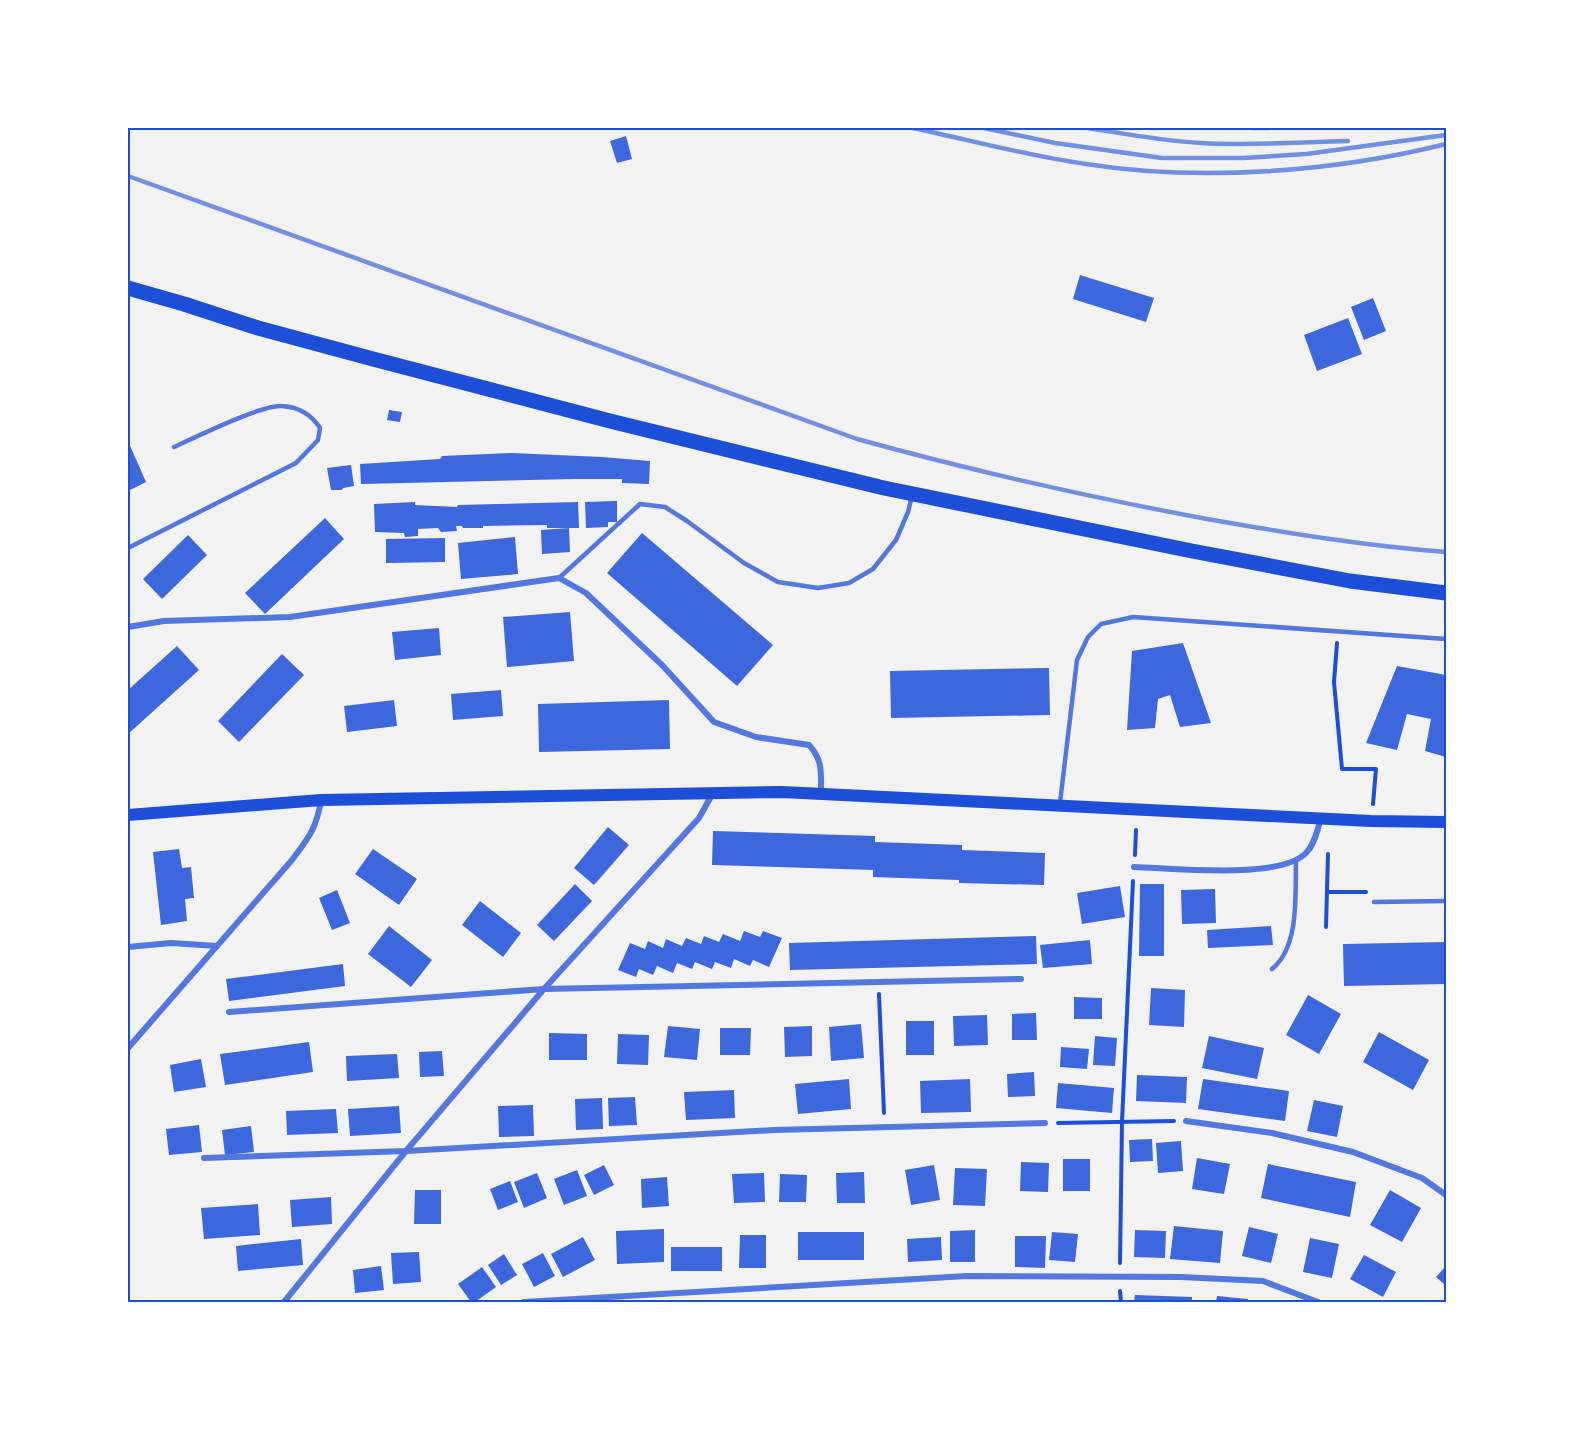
<svg xmlns="http://www.w3.org/2000/svg" width="1574" height="1430" font-family="Poppins,sans-serif">
  <rect width="100%" height="100%" fill="#f2f2f2"/>
  <g fill="#3d67dc">
    <polygon points="626,136 632,159 617,163 610,141"/>
    <polygon points="1080,275 1154,298 1146,322 1073,299"/>
    <polygon points="1373,298 1386,331 1364,340 1351,307"/>
    <polygon points="1348,318 1362,354 1317,371 1304,335"/>
    <polygon points="389,410 402,412 400,422 387,420"/>
    <polygon points="128,441 146,482 128,491"/>
    <polygon points="511,453 602,457 650,461 649,484 622,483 622,479 574,479 361,484 360,464 440,459 442,456"/>
    <polygon points="351,465 354,486 343,488 342,490 331,490 327,468"/>
    <polygon points="617,501 617,522 608,522 608,527 586,528 585,502"/>
    <polygon points="415,502 415,505 457,507 458,505 578,502 579,528 547,528 547,525 483,526 483,528 463,528 462,526 456,526 457,531 441,532 438,528 418,529 418,536 405,537 404,533 375,532 374,504"/>
    <polygon points="325,518 344,539 265,614 245,593"/>
    <polygon points="569,528 570,552 542,554 541,530"/>
    <polygon points="642,533 773,645 737,686 607,573"/>
    <polygon points="188,535 207,555 162,599 143,579"/>
    <polygon points="515,537 518,574 461,579 458,543"/>
    <polygon points="445,538 445,562 386,563 386,539"/>
    <polygon points="570,612 574,661 507,667 503,617"/>
    <polygon points="439,628 441,655 395,660 392,632"/>
    <polygon points="1183,643 1211,723 1180,727 1170,695 1158,699 1155,728 1127,730 1132,651"/>
    <polygon points="177,646 199,670 128,734 128,690"/>
    <polygon points="282,654 304,675 239,742 218,721"/>
    <polygon points="1397,666 1446,675 1446,757 1425,751 1431,719 1407,714 1397,750 1366,743"/>
    <polygon points="1049,668 1050,715 891,718 890,671"/>
    <polygon points="501,690 503,716 453,720 451,694"/>
    <polygon points="394,700 397,726 347,732 344,706"/>
    <polygon points="669,700 670,749 539,752 538,704"/>
    <polygon points="608,827 629,845 594,885 574,868"/>
    <polygon points="713,831 875,836 875,842 962,845 962,850 1045,853 1044,885 959,883 959,880 873,877 873,870 712,865"/>
    <polygon points="179,849 182,868 191,867 194,898 185,899 187,921 161,925 153,852"/>
    <polygon points="373,849 417,879 399,905 355,874"/>
    <polygon points="575,884 592,901 554,941 537,925"/>
    <polygon points="1140,884 1164,884 1164,956 1139,956"/>
    <polygon points="1120,886 1125,917 1082,924 1077,893"/>
    <polygon points="1215,889 1216,923 1182,924 1181,890"/>
    <polygon points="337,890 350,923 332,930 319,898"/>
    <polygon points="480,901 521,933 503,957 462,925"/>
    <polygon points="389,926 432,960 411,987 368,954"/>
    <polygon points="1271,926 1273,945 1208,948 1207,930"/>
    <polygon points="744,931 760,937 763,931 782,938 769,967 753,960 750,966 734,959 731,968 715,962 712,969 695,962 692,969 677,963 673,973 657,966 653,975 639,969 636,977 618,970 630,943 645,949 648,941 663,948 666,939 682,946 686,938 701,944 704,936 719,942 723,934 740,941"/>
    <polygon points="1036,936 1037,964 790,970 789,943"/>
    <polygon points="1090,940 1092,964 1043,968 1040,945"/>
    <polygon points="1446,942 1446,984 1344,986 1343,944"/>
    <polygon points="343,964 345,986 229,1001 226,979"/>
    <polygon points="1151,988 1185,990 1184,1027 1149,1025"/>
    <polygon points="1308,995 1341,1014 1319,1054 1286,1035"/>
    <polygon points="1074,997 1102,998 1102,1019 1074,1019"/>
    <polygon points="1036,1013 1037,1040 1012,1040 1012,1014"/>
    <polygon points="987,1015 988,1045 954,1046 953,1016"/>
    <rect x="906" y="1021" width="28" height="34"/>
    <polygon points="861,1024 864,1058 831,1061 829,1027"/>
    <polygon points="668,1026 700,1029 697,1060 664,1057"/>
    <polygon points="812,1026 812,1056 785,1057 784,1027"/>
    <polygon points="720,1028 751,1028 750,1055 720,1055"/>
    <polygon points="1379,1032 1429,1060 1413,1090 1363,1062"/>
    <polygon points="549,1033 587,1034 587,1060 549,1060"/>
    <polygon points="618,1034 649,1035 648,1065 617,1064"/>
    <polygon points="1095,1036 1117,1038 1115,1066 1093,1065"/>
    <polygon points="1209,1036 1264,1048 1257,1079 1202,1068"/>
    <polygon points="309,1042 313,1072 225,1085 220,1054"/>
    <polygon points="1061,1047 1089,1049 1087,1069 1060,1067"/>
    <polygon points="442,1051 444,1076 420,1077 419,1052"/>
    <polygon points="397,1054 399,1078 347,1081 346,1056"/>
    <polygon points="201,1059 206,1087 174,1092 170,1065"/>
    <polygon points="1034,1072 1035,1096 1008,1097 1007,1074"/>
    <polygon points="1137,1075 1187,1077 1186,1103 1136,1101"/>
    <polygon points="849,1079 851,1109 798,1114 795,1084"/>
    <polygon points="970,1079 971,1112 921,1113 920,1081"/>
    <polygon points="1203,1079 1289,1091 1285,1121 1198,1109"/>
    <polygon points="1058,1083 1114,1088 1112,1113 1056,1108"/>
    <polygon points="734,1090 735,1118 686,1120 684,1092"/>
    <polygon points="635,1097 637,1125 609,1126 608,1098"/>
    <polygon points="602,1098 603,1129 576,1130 575,1099"/>
    <polygon points="1314,1100 1343,1106 1337,1137 1307,1131"/>
    <polygon points="533,1105 534,1136 499,1137 498,1106"/>
    <polygon points="399,1106 401,1133 350,1136 348,1109"/>
    <polygon points="336,1109 338,1133 287,1135 286,1111"/>
    <polygon points="199,1125 202,1152 169,1155 166,1129"/>
    <polygon points="251,1126 254,1152 225,1155 222,1130"/>
    <polygon points="1152,1139 1153,1161 1130,1162 1129,1140"/>
    <polygon points="1181,1141 1183,1171 1158,1173 1156,1143"/>
    <polygon points="1197,1158 1230,1164 1224,1194 1192,1189"/>
    <rect x="1063" y="1159" width="27" height="32"/>
    <polygon points="1021,1162 1049,1163 1048,1192 1020,1191"/>
    <polygon points="1268,1164 1356,1182 1350,1217 1261,1198"/>
    <polygon points="604,1165 614,1185 594,1195 584,1175"/>
    <polygon points="934,1165 940,1200 911,1205 905,1170"/>
    <polygon points="955,1168 987,1169 985,1206 953,1205"/>
    <polygon points="577,1170 587,1196 564,1205 554,1179"/>
    <polygon points="864,1172 865,1203 837,1203 836,1173"/>
    <polygon points="537,1173 547,1198 524,1208 514,1182"/>
    <polygon points="764,1173 765,1202 734,1203 732,1174"/>
    <polygon points="780,1174 807,1175 806,1202 779,1202"/>
    <polygon points="667,1177 669,1206 642,1208 641,1179"/>
    <polygon points="510,1181 518,1202 498,1210 490,1189"/>
    <polygon points="415,1190 441,1190 441,1224 414,1224"/>
    <polygon points="1390,1190 1421,1208 1402,1242 1370,1225"/>
    <polygon points="331,1197 332,1224 292,1227 290,1200"/>
    <polygon points="258,1204 260,1235 204,1239 201,1208"/>
    <polygon points="1174,1226 1223,1231 1220,1263 1170,1259"/>
    <polygon points="1249,1227 1278,1234 1271,1263 1242,1256"/>
    <polygon points="664,1229 664,1262 617,1264 616,1231"/>
    <polygon points="975,1230 975,1262 950,1262 950,1231"/>
    <polygon points="1135,1230 1166,1231 1165,1258 1134,1257"/>
    <rect x="798" y="1232" width="66" height="28"/>
    <polygon points="1052,1232 1078,1234 1075,1262 1049,1260"/>
    <polygon points="740,1235 766,1235 766,1268 739,1268"/>
    <polygon points="1015,1236 1046,1236 1045,1268 1015,1267"/>
    <polygon points="583,1237 595,1260 563,1277 551,1254"/>
    <polygon points="941,1237 942,1260 908,1262 907,1239"/>
    <polygon points="1310,1238 1339,1244 1332,1278 1303,1272"/>
    <polygon points="301,1239 303,1265 238,1271 236,1246"/>
    <rect x="671" y="1247" width="51" height="24"/>
    <polygon points="419,1252 421,1282 393,1284 391,1253"/>
    <polygon points="543,1253 555,1276 534,1287 522,1264"/>
    <polygon points="504,1254 517,1275 501,1285 488,1265"/>
    <polygon points="1364,1255 1396,1272 1383,1297 1350,1279"/>
    <polygon points="381,1266 384,1290 355,1293 353,1270"/>
    <polygon points="1446,1266 1446,1286 1436,1277"/>
    <polygon points="482,1267 496,1287 475,1302 471,1302 458,1284"/>
    <polygon points="1135,1295 1192,1297 1192,1302 1134,1302"/>
    <polygon points="1217,1296 1248,1299 1248,1302 1216,1302"/>
  </g>
  <g fill="none" stroke-linecap="round" stroke-linejoin="round">
    <g stroke="#1d4ed8" stroke-width="4">
      <polyline points="1337,643 1334,682 1342,769 1376,769 1373,804"/>
      <polyline points="1135,855 1136,830"/>
      <polyline points="1327,892 1366,892"/>
      <polyline points="1326,927 1328,854"/>
      <polyline points="879,994 884,1113"/>
      <polyline points="1058,1123 1174,1121"/>
      <polyline points="1120,1263 1122,1122 1133,881"/>
      <polyline points="1120,1291 1121,1302"/>
    </g>
    <g stroke="#5277de" stroke-width="4.5">
      <path d="M 128,548 L 296,463 L 318,440 L 320,428 C 311,414 299,407 282,406 C 263,404 196,437 174,447"/>
      <polyline points="559,578 640,504 665,507 687,521 744,563 778,582 818,588 849,583 873,569 896,540 908,512 912,496"/>
      <polyline points="1060,803 1077,660 1088,637 1101,624 1133,617 1446,639"/>
      <polyline points="1374,902 1446,901"/>
      <path d="M 1272,969 C 1300,947 1295,893 1296,860"/>
    </g>
    <g stroke="#5277de" stroke-width="6">
      <path d="M 128,627 L 164,621 L 290,617 L 559,578 L 586,593 L 663,666 L 714,722 L 756,737 L 809,745 C 823,760 821,773 821,793"/>
      <path d="M 1134,867 C 1173,868 1280,880 1306,853 C 1315,844 1317,830 1321,819"/>
      <polyline points="128,947 171,943 217,946"/>
      <polyline points="229,1012 544,989 1021,979"/>
      <path d="M 128,1048 L 292,860 C 309,837 316,829 321,801"/>
      <polyline points="1186,1121 1272,1133 1353,1152 1422,1178 1446,1195"/>
      <polyline points="204,1158 406,1151 774,1130 1045,1123"/>
      <polyline points="284,1302 406,1151 544,989 699,818 713,793"/>
      <polyline points="524,1302 967,1276 1181,1277 1263,1281 1318,1302"/>
    </g>
    <polyline stroke="#1d4ed8" stroke-width="12" points="128,815 321,800 782,792 1371,821 1446,822"/>
    <polyline stroke="#1d4ed8" stroke-width="15" points="128,288 184,304 258,328 373,359 610,421 884,488 1192,551 1350,581 1446,593"/>
    <g stroke="#7290e2" stroke-width="4.5">
      <path d="M 913,128 C 970,140 1028,156 1086,164 C 1200,182 1334,172 1446,144"/>
      <polyline points="984,128 1055,143 1162,158 1244,158 1306,154 1446,135"/>
      <path d="M 1088,128 C 1126,134 1163,141 1201,143 C 1250,146 1299,142 1348,141"/>
      <polyline points="1252,128 1270,128"/>
      <path d="M 128,176 L 857,439 C 973,471 1089,497 1207,519 C 1287,533 1366,546 1446,552"/>
    </g>
  </g>
  <rect width="1574" height="1430" fill="none" stroke="#ffffff" stroke-width="258"/>
  <rect x="129" y="129" width="1316" height="1172" fill="none" stroke="#1d4ed8" stroke-width="2"/>
</svg>
